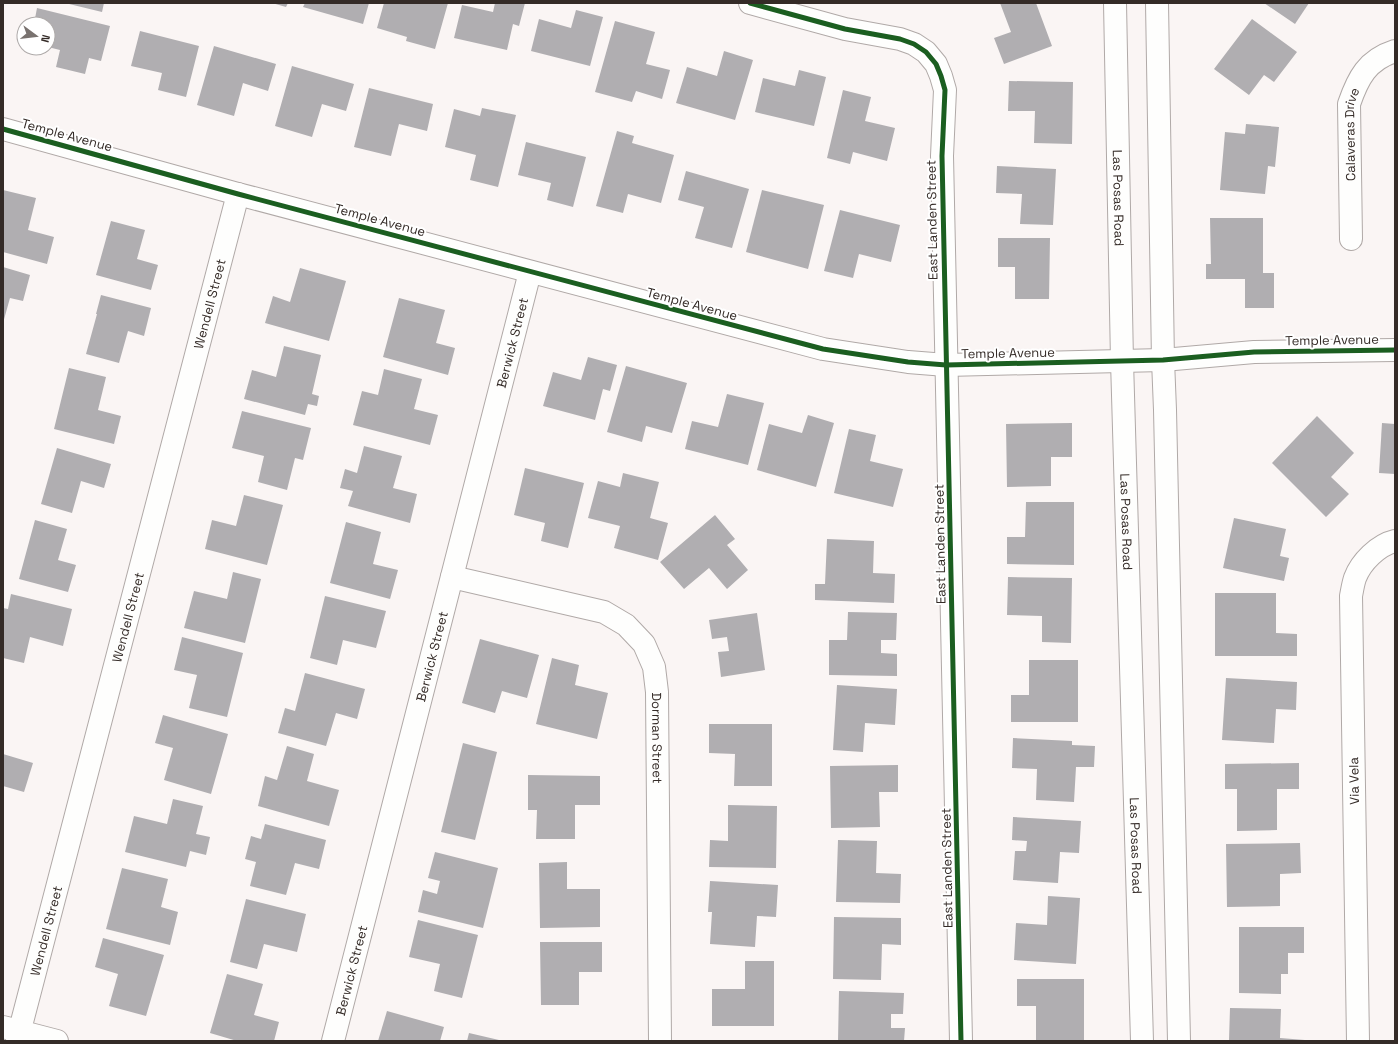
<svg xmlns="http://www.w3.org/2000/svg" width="1398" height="1044" font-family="'Space Grotesk',sans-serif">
  <rect width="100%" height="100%" fill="#faf5f4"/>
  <g fill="#b0aeb1">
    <polygon points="65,3 104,3 102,12"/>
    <polygon points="272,3 288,3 286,7"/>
    <polygon points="305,3 369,3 363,24 303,7"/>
    <polygon points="384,3 448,3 435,49 406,41 407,37 377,28"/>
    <polygon points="495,3 525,3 519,26 513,24 507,50 454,38 462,5 493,12"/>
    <polygon points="1000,3 1036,3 1052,46 1004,64 994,38 1011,32"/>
    <polygon points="1264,3 1309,3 1295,24"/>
    <polygon points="37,8 110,26 101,61 89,58 85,74 56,67 60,50 48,47 48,24 34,24"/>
    <polygon points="576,10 603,17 590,66 531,51 539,19 571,28"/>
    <polygon points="1252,19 1297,52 1274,82 1264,75 1249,95 1214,69"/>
    <polygon points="615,21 655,32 646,64 670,70 662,99 636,91 632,102 595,92"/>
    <polygon points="140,31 199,46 186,97 158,90 162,73 131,66"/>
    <polygon points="214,46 276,64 268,91 243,83 234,116 197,105"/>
    <polygon points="724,51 753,60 735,120 676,103 687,67 717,76"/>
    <polygon points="292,66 354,84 346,111 322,104 312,137 275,126"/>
    <polygon points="799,70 826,77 814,126 755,112 763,78 795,86"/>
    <polygon points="1009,81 1073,82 1072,144 1034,143 1035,111 1008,111"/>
    <polygon points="369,88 433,104 427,131 399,124 391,156 354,147"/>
    <polygon points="843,90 871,97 865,121 895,128 887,161 853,152 850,164 827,158"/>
    <polygon points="482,108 516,115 498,187 470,180 476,155 445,147 454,109 480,116"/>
    <polygon points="1246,124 1279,127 1275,167 1268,166 1265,194 1220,190 1225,132 1245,134"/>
    <polygon points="617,131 634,136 632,143 674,155 661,203 628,194 623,213 596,206"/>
    <polygon points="526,142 586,157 573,207 547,200 551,183 518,175"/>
    <polygon points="997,166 1056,169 1053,225 1020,224 1022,194 996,193"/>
    <polygon points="686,171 749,189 732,248 695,238 704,207 678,200"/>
    <polygon points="3,190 36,198 28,230 54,237 47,264 3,252"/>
    <polygon points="762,190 824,205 808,269 746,252"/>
    <polygon points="840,210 900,225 891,262 859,254 853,278 824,271"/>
    <polygon points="1210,218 1263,218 1263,273 1274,273 1274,308 1245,308 1245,279 1206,279 1206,264 1211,264"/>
    <polygon points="111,221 145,230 137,259 158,265 151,290 96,275"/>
    <polygon points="998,238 1050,238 1049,299 1015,299 1015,267 998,267"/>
    <polygon points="3,267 30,275 23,301 10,298 3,323"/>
    <polygon points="300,268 346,281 329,341 265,323 273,296 290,302"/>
    <polygon points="101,295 151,308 144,336 128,331 119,363 86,354 97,314 96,314"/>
    <polygon points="399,298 445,310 436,343 455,348 448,375 383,357"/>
    <polygon points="284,346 321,355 312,394 319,396 317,406 308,404 305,415 244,399 252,370 276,377"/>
    <polygon points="588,357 617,365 610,391 603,389 595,420 543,406 553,372 581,380"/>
    <polygon points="626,366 687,383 672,433 646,426 642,442 607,432"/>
    <polygon points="69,368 106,377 98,410 121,416 114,444 54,429"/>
    <polygon points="384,369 422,379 414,409 438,415 430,445 353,425 362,391 378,395"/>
    <polygon points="727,394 764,403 748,465 685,449 692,421 718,427"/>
    <polygon points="242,411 311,428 303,460 295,458 287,490 258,482 264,456 232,448"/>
    <polygon points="808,415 834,423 816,487 757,470 769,424 802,433"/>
    <polygon points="1317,416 1354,453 1331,477 1349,494 1326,517 1272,463"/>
    <polygon points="1072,423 1072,457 1051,457 1051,486 1007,487 1006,424"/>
    <polygon points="1382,423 1395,424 1395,474 1379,473"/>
    <polygon points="849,429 876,435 870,461 903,469 893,507 834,493"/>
    <polygon points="364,446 402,456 393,488 417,494 410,523 348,506 353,491 340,488 345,469 357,473"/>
    <polygon points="57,448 111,464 104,488 81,481 72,513 41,504"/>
    <polygon points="525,468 584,483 568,548 541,541 545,523 514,515"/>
    <polygon points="623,473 659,482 650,518 668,523 658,560 614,548 620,526 588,518 598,481 620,487"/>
    <polygon points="244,495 283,505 267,565 205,549 212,520 236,526"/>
    <polygon points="1026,502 1074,502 1074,565 1007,564 1007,537 1025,537"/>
    <polygon points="715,515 735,539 727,545 748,570 727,589 709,568 684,589 660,562"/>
    <polygon points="1234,518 1286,529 1280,556 1289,558 1284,581 1223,568"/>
    <polygon points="35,520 67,529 58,560 76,565 68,592 19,579"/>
    <polygon points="346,522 381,532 373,564 398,570 390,599 330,583"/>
    <polygon points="827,539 874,541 873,573 895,574 894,603 815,600 815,584 825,584"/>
    <polygon points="233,572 261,579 245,643 184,628 194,591 227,599"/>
    <polygon points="1008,577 1072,578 1071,643 1042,642 1042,616 1007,615"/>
    <polygon points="1215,593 1276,593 1276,633 1297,634 1297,656 1215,656"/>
    <polygon points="11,594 72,609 63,646 30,637 24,663 3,658 3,608 8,609"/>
    <polygon points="325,596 386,611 376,648 343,640 337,665 310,658"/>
    <polygon points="848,612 897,613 896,640 881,640 881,653 897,654 897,676 829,675 829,640 847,640"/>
    <polygon points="757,613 765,670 721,677 718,652 729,651 727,637 712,639 709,620"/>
    <polygon points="182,637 243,653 227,717 189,708 197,675 174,670"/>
    <polygon points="480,639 539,655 527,698 502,691 495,713 462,703"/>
    <polygon points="552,658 579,665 575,685 608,693 597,739 536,724"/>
    <polygon points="1029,660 1078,660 1078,722 1011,722 1011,695 1029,695"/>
    <polygon points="305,673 365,689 357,719 336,713 326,746 278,733 285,708 295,711"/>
    <polygon points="1226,678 1297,682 1296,710 1276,709 1274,743 1222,740"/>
    <polygon points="837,685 897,689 895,725 865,723 863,752 833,750"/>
    <polygon points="163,715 228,734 211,794 164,780 173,748 155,743"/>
    <polygon points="709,724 772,724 772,786 734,786 735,754 709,753"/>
    <polygon points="1013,738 1072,741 1072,745 1095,746 1094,767 1076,767 1074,802 1036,800 1037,769 1012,768"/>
    <polygon points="463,743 497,752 475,840 441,832"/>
    <polygon points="287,746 314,754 307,781 339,790 329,826 258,806 265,776 277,780"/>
    <polygon points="3,754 33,763 24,792 3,786"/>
    <polygon points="1299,763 1299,789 1277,789 1277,830 1237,831 1237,789 1225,789 1225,764"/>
    <polygon points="898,765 898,792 879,792 880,827 831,828 830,766"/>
    <polygon points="528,775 600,776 600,805 575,805 575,839 536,839 537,810 528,810"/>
    <polygon points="173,799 203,806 196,834 210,837 206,855 190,851 186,867 125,852 134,816 167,824"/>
    <polygon points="728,805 777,806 776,868 709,867 710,840 728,841"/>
    <polygon points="1013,817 1081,821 1079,853 1060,852 1058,883 1013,880 1015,851 1026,851 1027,841 1012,840"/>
    <polygon points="265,824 326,840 319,869 295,863 286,895 250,886 256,862 245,859 251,836 261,839"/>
    <polygon points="838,840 877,841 876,873 901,874 900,903 836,902"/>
    <polygon points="1300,843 1301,873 1280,874 1280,906 1227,907 1226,844"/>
    <polygon points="435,852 498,868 483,928 418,912 423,890 437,894 440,881 428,878"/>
    <polygon points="567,862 567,889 600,889 600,927 540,928 539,863"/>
    <polygon points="122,868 168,879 161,907 178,912 170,945 106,929"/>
    <polygon points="710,881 778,885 776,917 757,916 755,947 710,944 712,912 708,912"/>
    <polygon points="1048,896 1080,898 1076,964 1014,960 1016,923 1047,925"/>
    <polygon points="246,899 306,914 297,952 264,944 257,969 230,962"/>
    <polygon points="834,917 901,918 901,945 882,944 881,980 833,979"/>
    <polygon points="418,920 478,935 462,998 434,991 440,964 409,957"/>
    <polygon points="1239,927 1304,927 1304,953 1288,953 1288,974 1281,974 1281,994 1239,993"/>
    <polygon points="103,938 164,955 146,1016 109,1006 118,974 95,967"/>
    <polygon points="540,942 602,942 602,972 579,972 579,1005 541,1005"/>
    <polygon points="745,961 774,961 774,1026 712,1026 712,989 745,989"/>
    <polygon points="227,974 263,984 254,1015 279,1022 274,1041 237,1041 210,1033"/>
    <polygon points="1017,979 1084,979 1084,1040 1036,1040 1036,1006 1017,1006"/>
    <polygon points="839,991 904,993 903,1014 891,1014 891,1028 905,1028 904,1041 838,1041"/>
    <polygon points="1230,1008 1281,1009 1280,1038 1305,1040 1305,1041 1229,1041"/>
    <polygon points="387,1011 444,1027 440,1041 378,1041"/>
    <polygon points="469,1033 499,1040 499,1041 467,1041"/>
  </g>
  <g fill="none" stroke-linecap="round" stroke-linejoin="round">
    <g stroke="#b0a9a7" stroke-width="24">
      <g id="minor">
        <polyline points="750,3 845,29 900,39 914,44 926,52 936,64 941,76 945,90 942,156 961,1041"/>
        <path id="s1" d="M 1351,239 L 1349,104 C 1358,78 1367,60 1395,51"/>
        <polyline points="1163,360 1254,352 1395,350"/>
        <path id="s2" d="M 452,577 L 604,612 L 626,625 L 644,644 L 654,667 L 657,692 L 660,1041"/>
        <polyline points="3,1027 57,1041"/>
        <path id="s3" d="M 17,1041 L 238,194"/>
        <path id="s4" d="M 333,1041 L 530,272"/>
        <path d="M 1358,1041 L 1351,596 C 1352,591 1353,584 1355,578 C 1361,562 1378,545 1395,541"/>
      </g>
    </g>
    <g stroke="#b0a9a7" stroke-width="24">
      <g id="major">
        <path id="s5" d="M 1115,3 L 1122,361 L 1142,1041"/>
        <polyline points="1157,3 1163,360 1165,410 1179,1041"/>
        <polyline points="3,129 238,194 823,349 908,362 946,365 1163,360"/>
      </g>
    </g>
    <use href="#minor" stroke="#fefefd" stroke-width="22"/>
    <use href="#major" stroke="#fefefd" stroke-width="22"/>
    <g stroke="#fff" stroke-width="8">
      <g id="cycleway">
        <polyline points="750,3 845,29 900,39 914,44 926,52 936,64 941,76 945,90 942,156 961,1041"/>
        <polyline points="3,129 238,194 823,349 908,362 946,365 1163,360 1254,352 1395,350"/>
      </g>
    </g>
    <use href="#cycleway" stroke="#1b5e20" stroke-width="5"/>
  </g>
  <g text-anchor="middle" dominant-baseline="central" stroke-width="4" stroke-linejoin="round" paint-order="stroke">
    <g font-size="13" fill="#342b27" stroke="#fff">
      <text transform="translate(67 135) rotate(15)">Temple Avenue</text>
      <text stroke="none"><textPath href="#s1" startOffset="105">Calaveras Drive</textPath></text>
      <text stroke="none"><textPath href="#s5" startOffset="195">Las Posas Road</textPath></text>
      <text transform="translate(380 220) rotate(15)">Temple Avenue</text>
      <text transform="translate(932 220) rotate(-91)">East Landen Street</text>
      <text stroke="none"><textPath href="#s3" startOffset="762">Wendell Street</textPath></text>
      <text transform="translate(692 304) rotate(15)">Temple Avenue</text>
      <text transform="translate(1332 340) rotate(-1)">Temple Avenue</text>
      <text stroke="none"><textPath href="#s4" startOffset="721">Berwick Street</textPath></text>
      <text transform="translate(1008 353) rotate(-1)">Temple Avenue</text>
      <text stroke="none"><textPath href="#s5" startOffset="519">Las Posas Road</textPath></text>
      <text transform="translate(940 544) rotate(-91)">East Landen Street</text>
      <text stroke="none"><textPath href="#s3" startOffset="438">Wendell Street</textPath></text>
      <text stroke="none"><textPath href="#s4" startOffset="397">Berwick Street</textPath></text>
      <text stroke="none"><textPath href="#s2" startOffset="304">Dorman Street</textPath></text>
      <text transform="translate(1354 781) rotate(-91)">Via Vela</text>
      <text stroke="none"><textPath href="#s5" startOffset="843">Las Posas Road</textPath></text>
      <text transform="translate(947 868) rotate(-91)">East Landen Street</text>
      <text stroke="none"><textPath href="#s3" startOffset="114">Wendell Street</textPath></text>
      <text stroke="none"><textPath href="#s4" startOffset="73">Berwick Street</textPath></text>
    </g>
  </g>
  <rect width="1398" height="1044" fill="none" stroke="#342b27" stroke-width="8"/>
  <g transform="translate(36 36) rotate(105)"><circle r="19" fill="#ffffff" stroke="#aeaaa9"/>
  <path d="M0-3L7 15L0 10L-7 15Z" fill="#79726f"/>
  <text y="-6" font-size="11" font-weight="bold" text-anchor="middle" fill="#342b27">N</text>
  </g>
</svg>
